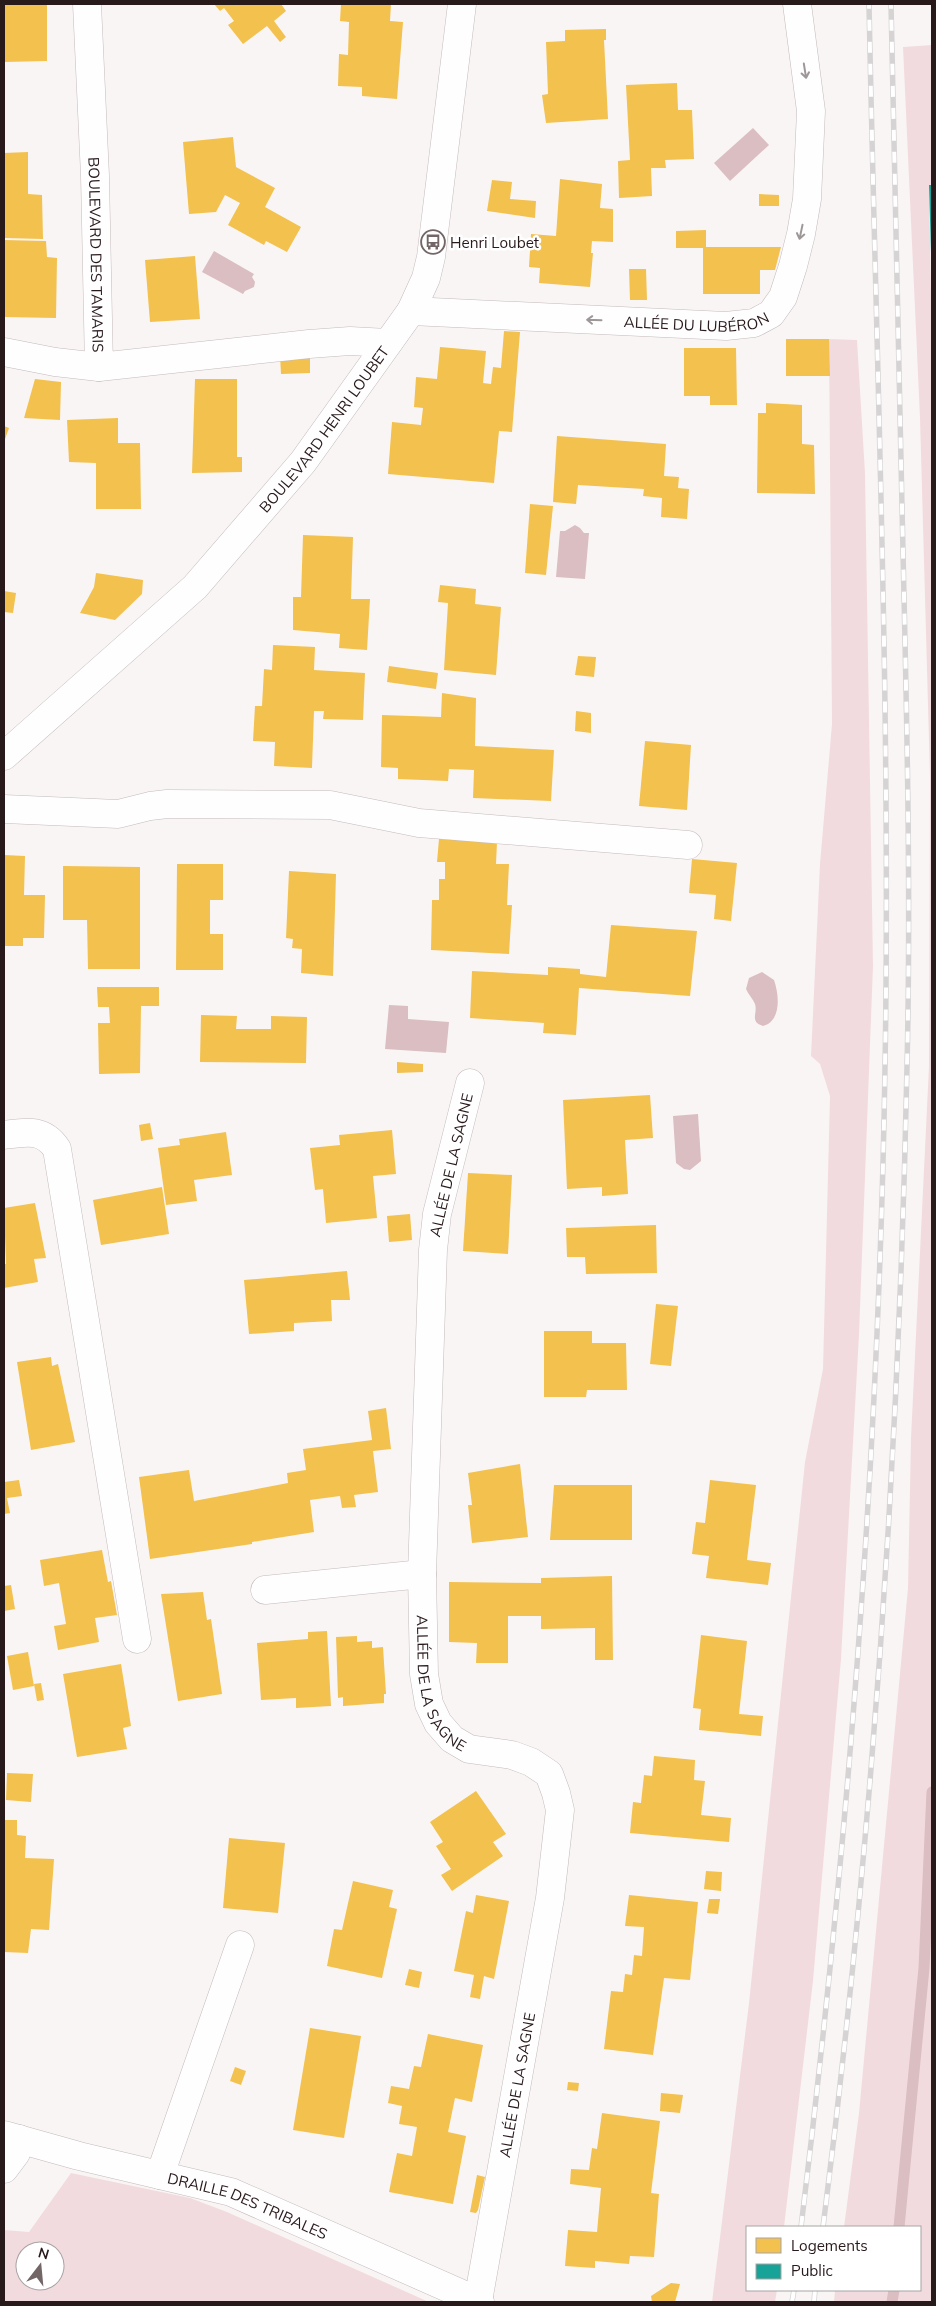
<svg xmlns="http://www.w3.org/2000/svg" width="936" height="2306" font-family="Mulish,sans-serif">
  <rect width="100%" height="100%" fill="#faf5f5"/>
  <g fill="#f2dbde" fill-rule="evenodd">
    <polygon points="932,45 932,185 929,186 932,345 932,2302 834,2302 835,2290 920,2290 920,2227 844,2227 859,2113 908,1588 911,1438 929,1066 930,777 920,418 903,47"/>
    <polygon points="829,339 857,340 865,473 873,966 859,1335 841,1659 813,1981 784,2227 747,2227 747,2290 777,2290 775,2302 712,2302 749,2003 805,1462 823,1369 830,1096 820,1064 811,1056 820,864 832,724"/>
    <path d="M 71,2173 L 190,2198 L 227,2212 L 429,2302 L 4,2302 L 4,2230 L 29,2232 ZM 25,2251 L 55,2251 L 55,2281 L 25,2281 Z"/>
  </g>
  <g fill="#dabec1">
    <polygon points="753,128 769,145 730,181 714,163"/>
    <polygon points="214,251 254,274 252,277 255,282 254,287 245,291 243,294 202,272"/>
    <polygon points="575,525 580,528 584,533 589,533 585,579 556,577 560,531 565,531"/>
    <path d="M 762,972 L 774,980 C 779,994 782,1021 763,1026 C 749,1022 758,1013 755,1004 C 753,999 748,994 746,989 L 749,978 Z"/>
    <polygon points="389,1005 408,1006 408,1019 449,1022 446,1053 385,1049"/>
    <polygon points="698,1114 701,1161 690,1170 684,1169 676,1163 673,1116"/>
  </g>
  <g fill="#f2c14e">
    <polygon points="4,4 47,4 47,61 4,62"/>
    <polygon points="214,4 281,4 286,11 274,21 286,37 280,42 267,26 243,44 228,25 234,21 224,8 220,11"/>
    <polygon points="341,4 391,4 390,21 403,22 397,99 362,96 362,87 338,86 339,54 348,55 349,22 340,21"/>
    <polygon points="606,29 606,40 604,40 608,119 546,123 542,95 548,94 546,42 565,41 565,30"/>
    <polygon points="677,83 678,110 692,110 694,159 665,160 666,168 651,168 652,196 619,198 618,161 630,160 626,85"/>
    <polygon points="233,137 236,167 275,188 265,207 301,227 287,252 266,241 264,245 228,225 240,203 225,195 216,212 189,214 183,142"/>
    <polygon points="28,152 28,194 42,195 43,239 4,238 4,153"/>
    <polygon points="560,179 602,184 600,208 613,209 613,242 592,241 591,253 593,253 590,287 539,283 540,268 529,267 531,234 556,236"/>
    <polygon points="492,180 512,182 510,199 536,201 535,218 487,211"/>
    <polygon points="759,194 779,195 779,206 759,206"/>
    <polygon points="706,230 706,247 781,247 775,270 760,270 760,294 703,294 703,248 676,248 676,231"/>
    <polygon points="4,240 46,241 47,257 57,258 56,318 5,317"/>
    <polygon points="195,256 200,319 150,322 145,260"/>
    <polygon points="629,269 646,269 647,300 630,300"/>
    <polygon points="504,331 520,332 512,432 499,431 494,483 388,474 392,422 421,425 423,408 414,407 416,377 437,379 440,347 486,351 483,383 491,384 493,367 501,368"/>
    <polygon points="786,339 829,339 830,376 786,376"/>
    <polygon points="684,348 736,348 737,405 710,405 710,396 684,396"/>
    <polygon points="310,354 310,373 281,374 280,355"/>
    <polygon points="35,379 61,382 60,420 24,418"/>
    <polygon points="195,379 237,379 237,457 242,457 242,472 192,473"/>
    <polygon points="766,403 802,405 802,444 814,445 815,494 757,493 758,413 766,413"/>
    <polygon points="118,418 118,443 140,443 141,509 96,509 96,463 69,462 67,420"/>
    <polygon points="4,426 9,428 4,442"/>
    <polygon points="557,436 666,444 664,476 679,477 678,488 689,489 687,519 661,517 662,498 643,496 644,489 578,485 576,504 553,502"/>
    <polygon points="530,504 553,506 546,575 525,573"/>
    <polygon points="303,535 353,537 351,599 370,599 367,650 339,648 340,634 293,630 293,597 301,597"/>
    <polygon points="96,573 143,580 142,594 115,620 80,613 94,587"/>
    <polygon points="440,585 476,589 475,604 501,607 496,675 444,670 448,603 438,602"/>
    <polygon points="4,591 16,593 13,613 4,612"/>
    <polygon points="273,645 315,647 314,670 365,673 363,720 323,719 324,711 314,711 312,768 274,766 275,742 253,741 255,706 262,706 264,669 272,670"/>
    <polygon points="578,656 596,657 594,677 575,675"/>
    <polygon points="389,666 438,673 436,689 387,682"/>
    <polygon points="442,693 476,698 475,746 554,750 551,801 473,798 474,770 449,769 448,781 398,779 398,768 381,767 382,715 441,717"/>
    <polygon points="576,711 591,713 591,733 575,731"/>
    <polygon points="645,741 691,745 687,810 639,806"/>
    <polygon points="439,839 497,842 496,864 509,864 507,905 512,905 509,954 431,950 432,900 439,900 439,879 445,879 445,862 437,862"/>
    <polygon points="4,855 25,856 24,895 45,895 44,938 23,938 23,946 4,946"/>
    <polygon points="692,859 737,863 731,921 714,919 716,895 689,893"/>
    <polygon points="177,864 223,864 223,900 210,900 210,934 223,934 223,970 176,970"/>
    <polygon points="63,866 140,867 140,969 88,969 87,920 63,920"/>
    <polygon points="289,871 336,874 333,976 301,973 302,949 292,948 293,939 286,938"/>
    <polygon points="611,925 697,931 690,996 579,988 576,1035 543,1033 544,1023 470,1018 472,971 548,975 548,967 580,969 580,974 606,977"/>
    <polygon points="97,987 159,987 159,1006 141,1006 140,1073 99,1074 98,1023 110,1023 109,1007 98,1007"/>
    <polygon points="201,1015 237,1016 236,1029 271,1029 271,1016 307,1017 306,1063 200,1062"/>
    <polygon points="397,1062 423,1064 423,1072 397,1073"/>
    <polygon points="650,1095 653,1138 625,1140 628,1194 602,1196 602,1187 567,1189 563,1100"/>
    <polygon points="150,1123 153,1139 141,1141 139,1125"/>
    <polygon points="392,1130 396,1174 373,1176 377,1218 326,1223 323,1189 315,1190 310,1148 340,1145 339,1135"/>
    <polygon points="226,1132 232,1175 194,1180 197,1201 166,1205 158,1148 180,1145 179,1139"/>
    <polygon points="468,1173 512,1175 508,1254 463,1251"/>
    <polygon points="162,1187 169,1234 101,1245 93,1200"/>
    <polygon points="35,1203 46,1258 34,1259 38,1282 4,1288 4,1264 6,1264 4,1208"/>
    <polygon points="410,1214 412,1240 389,1242 387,1216"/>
    <polygon points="656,1225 657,1273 586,1274 585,1257 567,1257 566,1228"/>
    <polygon points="347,1271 350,1300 331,1300 332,1321 294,1323 294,1331 249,1334 244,1280"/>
    <polygon points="656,1304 678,1306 671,1366 650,1364"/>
    <polygon points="544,1331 592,1331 592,1343 626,1343 627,1390 587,1390 586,1397 544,1397"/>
    <polygon points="51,1357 52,1366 58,1364 75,1442 31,1450 17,1362"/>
    <polygon points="386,1408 391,1449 373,1451 378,1492 354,1495 356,1507 342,1508 340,1496 310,1500 314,1532 252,1542 252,1544 150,1559 139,1477 189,1470 194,1501 288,1483 287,1473 306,1470 303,1449 372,1440 368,1411"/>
    <polygon points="520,1464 528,1537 472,1543 468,1505 472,1505 468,1473"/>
    <polygon points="19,1480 22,1496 7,1498 10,1513 4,1514 4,1482"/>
    <polygon points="710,1480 756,1485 747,1560 771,1563 768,1585 706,1578 709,1556 692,1554 696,1522 705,1523"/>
    <polygon points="554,1485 632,1485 632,1540 550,1540"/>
    <polygon points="102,1550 108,1582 111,1581 117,1615 95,1618 99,1642 58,1650 54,1626 66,1624 59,1583 44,1586 40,1560"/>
    <polygon points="612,1576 613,1660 595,1660 595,1628 541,1629 541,1616 508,1616 508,1663 476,1663 477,1643 449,1642 449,1582 541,1583 541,1578"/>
    <polygon points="11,1585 15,1609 4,1611 4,1586"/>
    <polygon points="203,1592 207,1620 211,1619 222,1694 178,1701 161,1594"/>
    <polygon points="327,1631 331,1706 296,1708 296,1698 261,1700 257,1643 308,1639 308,1632"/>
    <polygon points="701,1635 747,1641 739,1714 763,1716 761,1736 699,1730 701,1709 693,1708"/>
    <polygon points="357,1636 357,1642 372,1641 372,1648 383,1647 386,1694 384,1694 384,1703 343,1706 343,1697 338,1698 336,1637"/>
    <polygon points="28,1652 34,1686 13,1690 7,1656"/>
    <polygon points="121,1664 131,1726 123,1728 127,1749 77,1757 63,1674"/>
    <polygon points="41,1683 44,1700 37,1701 34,1684"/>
    <polygon points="654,1756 695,1760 694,1780 705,1781 701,1815 731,1818 729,1842 630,1833 633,1802 641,1803 644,1775 652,1776"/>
    <polygon points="7,1773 33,1774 31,1802 6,1800"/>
    <polygon points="476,1791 506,1834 493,1842 503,1856 452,1891 441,1875 451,1869 436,1846 443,1842 430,1822"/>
    <polygon points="4,1820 17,1820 17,1835 26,1836 25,1858 54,1859 49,1930 31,1929 28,1953 4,1952"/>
    <polygon points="229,1838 285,1843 278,1913 223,1908"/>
    <polygon points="706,1871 722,1872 721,1891 704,1889"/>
    <polygon points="353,1881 393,1890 389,1907 397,1909 382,1978 327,1966 334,1929 342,1930"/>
    <polygon points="476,1895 509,1901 494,1979 484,1976 480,1999 470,1997 474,1975 454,1971 466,1911 473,1913"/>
    <polygon points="629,1895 698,1902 690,1980 664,1978 653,2055 604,2049 611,1991 623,1992 625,1974 632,1975 634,1955 642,1956 644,1927 625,1926"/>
    <polygon points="709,1899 720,1899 718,1914 707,1913"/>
    <polygon points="409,1969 422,1972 419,1988 405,1985"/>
    <polygon points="310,2028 361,2036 344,2138 293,2130"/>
    <polygon points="428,2034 483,2045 472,2102 455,2098 448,2132 466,2136 453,2204 389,2192 397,2153 412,2156 417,2127 399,2124 402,2106 388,2103 391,2086 409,2089 414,2066 421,2067"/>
    <polygon points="235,2067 246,2071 241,2085 230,2081"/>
    <polygon points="568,2082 579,2083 578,2091 567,2090"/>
    <polygon points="661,2093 683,2095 680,2113 660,2111"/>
    <polygon points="602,2113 660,2121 651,2193 659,2194 654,2257 630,2256 629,2264 595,2261 595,2268 565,2266 568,2230 597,2232 601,2188 570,2184 571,2169 589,2170 592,2148 597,2149"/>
    <polygon points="477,2175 485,2177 478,2210 476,2213 470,2212"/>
    <polygon points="671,2283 680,2284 675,2302 652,2302 651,2296"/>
  </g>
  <polygon fill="#17a398" points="929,185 932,185 932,253 931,253"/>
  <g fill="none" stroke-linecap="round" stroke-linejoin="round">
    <g stroke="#dabec1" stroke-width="11">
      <polyline points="899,2227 924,1968 932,1792"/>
      <polyline points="892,2302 894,2290"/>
    </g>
    <g stroke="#c4babb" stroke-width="29">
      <g id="minor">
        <path id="s1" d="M 87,4 L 95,176 L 99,367 L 309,344 L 350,341 L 388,343"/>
        <path id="s2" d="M 411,311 L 726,326 L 754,323 L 771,314 L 783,297 L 793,266 L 801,234 L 807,199 L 811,111 L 797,4"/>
        <polyline points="4,352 55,362 99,367"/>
        <path id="s3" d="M 4,756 L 195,587 L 303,462 L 411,311 L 426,278 L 431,257 L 462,4"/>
        <polyline points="4,809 118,814 150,806 167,804 330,805 419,823 688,845"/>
        <path id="s4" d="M 470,1083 L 437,1214 L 433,1250 L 422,1574 L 424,1674 L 429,1704 L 438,1723 L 452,1739 L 469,1749 L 512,1755 L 531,1762 L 549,1774 L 556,1793 L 560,1810 L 550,1898 L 478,2301"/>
        <path d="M 4,1135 C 26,1132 43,1128 57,1149 L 137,1639"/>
        <polyline points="265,1590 422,1574"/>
        <path id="s5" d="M 4,2135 L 79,2156 L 231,2192 L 480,2302"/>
        <polyline points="4,2169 16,2153 19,2139"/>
        <polyline points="160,2175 240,1945"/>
      </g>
    </g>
    <use href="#minor" stroke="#fefefe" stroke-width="28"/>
    <g stroke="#d5d3d3" stroke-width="5.5">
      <g id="rail">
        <path d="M 801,2227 C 848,1842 879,1455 885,1067 C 891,712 876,358 869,4"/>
        <path d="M 823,2227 C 872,1842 899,1455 907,1067 C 911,895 907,724 903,552 C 899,369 895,187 891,4"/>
        <polyline points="792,2302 794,2290"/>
        <polyline points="814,2302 815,2290"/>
      </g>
    </g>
    <use href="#rail" stroke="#fff" stroke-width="4" stroke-dasharray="11" stroke-linecap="butt"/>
  </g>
  <defs><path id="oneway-shaft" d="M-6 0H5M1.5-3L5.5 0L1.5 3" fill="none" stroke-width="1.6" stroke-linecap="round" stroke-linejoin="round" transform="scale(1.25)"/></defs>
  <g stroke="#9e9798">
    <use href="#oneway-shaft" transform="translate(805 71) rotate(81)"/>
    <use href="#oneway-shaft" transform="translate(801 232) rotate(102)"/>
    <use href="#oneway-shaft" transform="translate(594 320) rotate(-178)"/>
  </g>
  <defs>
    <g id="bus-ring" transform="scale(1.25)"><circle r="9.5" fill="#fff" stroke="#726667" stroke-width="1.5"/><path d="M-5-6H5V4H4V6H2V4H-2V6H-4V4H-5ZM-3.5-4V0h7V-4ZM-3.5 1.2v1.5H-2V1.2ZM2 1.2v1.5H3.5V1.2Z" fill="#726667"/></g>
  </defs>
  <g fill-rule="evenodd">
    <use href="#bus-ring" x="433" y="242"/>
  </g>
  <g text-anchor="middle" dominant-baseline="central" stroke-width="5" stroke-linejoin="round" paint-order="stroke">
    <g font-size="15" fill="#28191b" stroke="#fff" text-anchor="start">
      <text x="450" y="242">Henri Loubet</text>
    </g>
    <g font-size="15" fill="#28191b" stroke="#fff">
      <text stroke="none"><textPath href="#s1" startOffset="251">BOULEVARD DES TAMARIS</textPath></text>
      <text stroke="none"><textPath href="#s2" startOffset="286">ALLÉE DU LUBÉRON</textPath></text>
      <text stroke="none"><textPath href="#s3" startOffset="459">BOULEVARD HENRI LOUBET</textPath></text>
      <text transform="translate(451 1165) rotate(-77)">ALLÉE DE LA SAGNE</text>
      <text stroke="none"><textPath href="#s4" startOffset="610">ALLÉE DE LA SAGNE</textPath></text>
      <text transform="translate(517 2085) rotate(-80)">ALLÉE DE LA SAGNE</text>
      <text stroke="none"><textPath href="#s5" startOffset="254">DRAILLE DES TRIBALES</textPath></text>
    </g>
  </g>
  <rect width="936" height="2306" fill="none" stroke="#28191b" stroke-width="10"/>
  <rect x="746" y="2226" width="175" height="65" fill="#ffffff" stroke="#a9a3a4"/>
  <rect x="756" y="2238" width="25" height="15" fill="#f2c14e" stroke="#a9a3a4"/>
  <text x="791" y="2251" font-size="15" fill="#28191b">Logements</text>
  <rect x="756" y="2264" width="25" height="15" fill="#17a398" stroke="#a9a3a4"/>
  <text x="791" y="2276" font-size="15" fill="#28191b">Public</text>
  <g transform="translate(40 2266) rotate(16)"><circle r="24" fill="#ffffff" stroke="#a9a3a4"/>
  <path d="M0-4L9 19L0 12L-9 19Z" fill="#726667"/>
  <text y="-8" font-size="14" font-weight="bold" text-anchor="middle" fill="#28191b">N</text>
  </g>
</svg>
